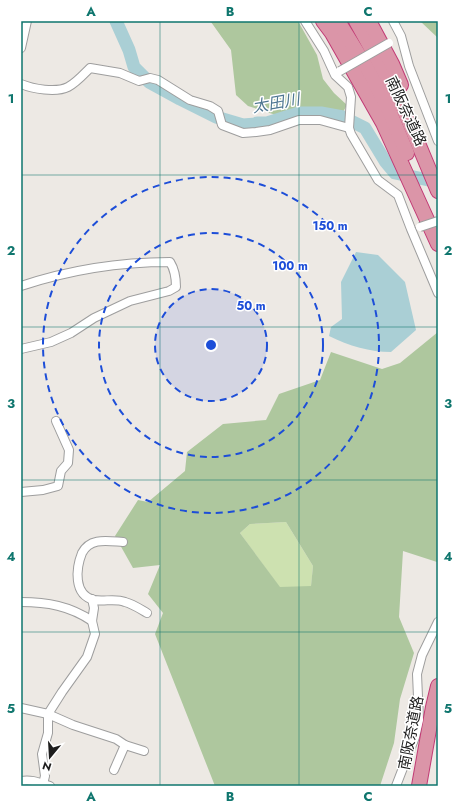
<svg xmlns="http://www.w3.org/2000/svg" width="459" height="807" font-family="Jost,'Noto Sans JP',sans-serif">
  <rect width="100%" height="100%" fill="#ede9e4"/>
  <polygon fill="#cde1b0" points="286,522 313,566 311,587 280,588 240,533 250,524"/>
  <g fill="#aec79e" fill-rule="evenodd">
    <polygon points="212,21 298,21 317,55 323,79 334,93 347,105 343,112 327,108 276,115 248,106 236,95 231,50 211,22"/>
    <polygon points="420,21 438,21 438,38"/>
    <path d="M 438,332 L 438,558 L 437,562 L 403,551 L 399,617 L 414,653 L 400,699 L 394,743 L 380,786 L 215,786 L 155,634 L 163,613 L 148,594 L 160,565 L 133,568 L 115,536 L 138,500 L 148,502 L 185,471 L 187,452 L 223,424 L 266,420 L 279,394 L 320,380 L 331,352 L 382,369 L 400,363 ZM 286,522 L 313,566 L 311,586 L 280,587 L 240,533 L 250,524 Z"/>
  </g>
  <path fill="#aacfd5" d="M 356,252 L 378,255 L 405,282 L 416,330 L 391,352 C 370,352 349,346 329,336 L 331,327 L 342,319 L 341,282 Z"/>
  <g fill="none" stroke-linecap="round" stroke-linejoin="round">
    <polyline stroke="#aacfd5" stroke-width="13" points="116,21 129,50 134,67 149,82 180,99 216,117 243,125 256,124 257,123 267,123 299,113 321,113 343,117 365,128 385,161 395,173 438,182"/>
    <g stroke="#9e9e9e" stroke-width="10">
      <g id="minor">
        <polyline points="305,21 324,51 335,75 348,87 351,97 349,128 351,134 378,180 398,195 411,229 438,293"/>
        <polyline points="393,21 401,36 409,66 438,141"/>
        <polyline points="21,48 27,21"/>
        <path d="M 21,84 C 33,89 56,93 68,87 C 76,83 83,75 90,68 L 120,73 L 139,81 L 150,78 L 158,80 L 190,100 L 210,106 L 218,111 L 222,125 L 243,133 L 256,132 L 270,130 L 299,120 L 320,120 L 349,128"/>
        <path d="M 21,286 C 69,270 120,262 170,262 C 175,270 176,277 176,287 L 169,291 L 130,301 L 94,318 L 71,333 L 51,342 L 21,349"/>
        <polyline points="21,492 43,490 58,486 61,471 68,463 69,450 56,421"/>
        <path d="M 123,542 C 108,541 90,537 82,553 C 76,568 73,595 94,600 C 104,602 115,598 125,602 C 133,604 140,609 147,613"/>
        <path d="M 21,602 C 47,602 70,606 92,621"/>
        <polyline points="21,708 48,714 73,725 116,739 125,745 144,751"/>
        <polyline points="114,770 125,745"/>
        <path d="M 21,781 C 32,779 40,783 50,786"/>
        <polyline points="43,784 45,776 42,754 48,733 48,714 62,692 87,657 95,634 92,621 94,608 92,599"/>
        <polyline points="396,786 415,737 419,720 417,674 422,655 438,622"/>
      </g>
    </g>
    <g stroke="#c23a75" stroke-width="16">
      <g id="motorway">
        <polyline points="323,21 332,33 383,123 438,244"/>
        <polyline points="338,21 370,73 388,108 407,153"/>
        <polyline points="356,21 385,73 405,112 438,191"/>
        <polyline points="369,21 392,64 401,85"/>
        <polyline points="419,786 433,707 438,686"/>
      </g>
    </g>
    <use href="#minor" stroke="#fff" stroke-width="8"/>
    <use href="#motorway" stroke="#db95a8" stroke-width="14"/>
    <g stroke="#9e9e9e" stroke-width="10" stroke-linecap="butt">
      <g id="minor-bridge">
        <polyline points="340,71 389,43"/>
        <polyline points="420,227 438,221"/>
      </g>
    </g>
    <use href="#minor-bridge" stroke="#fff" stroke-width="8"/>
  </g>
  <path fill="none" stroke="#0f766e" stroke-width="1" stroke-opacity="0.55" d="M 160,21 L 160,786M 299,21 L 299,786M 21,175 L 438,175M 21,327 L 438,327M 21,480 L 438,480M 21,632 L 438,632"/>
  <circle cx="211" cy="345" r="56" fill="#1d4ed8" fill-opacity=".12"/>
  <g fill="none" stroke="#1d4ed8" stroke-width="2" stroke-dasharray="7 5">
    <circle cx="211" cy="345" r="56"/>
    <circle cx="211" cy="345" r="112"/>
    <circle cx="211" cy="345" r="168"/>
  </g>
  <g text-anchor="middle" dominant-baseline="central" stroke-width="3" stroke-linejoin="round" paint-order="stroke">
    <g font-size="15" fill="#1d1d1d" stroke="#fff">
      <text transform="translate(406 111) rotate(65)">南阪奈道路</text>
      <text transform="translate(411 733) rotate(-79)">南阪奈道路</text>
    </g>
    <g font-size="16" font-style="italic" fill="#4f7792" stroke="#fff">
      <text transform="translate(276 103) rotate(-10)">太田川</text>
    </g>
  </g>
  <circle cx="211" cy="345" r="6" fill="#1d4ed8" stroke="#fff" stroke-width="2"/>
  <g font-size="12" text-anchor="middle" font-weight="bold" fill="#1d4ed8" stroke="#fff" stroke-width="3" stroke-linejoin="round" paint-order="stroke">
    <text x="330" y="230">150 m</text>
    <text x="290" y="270">100 m</text>
    <text x="251" y="310">50 m</text>
  </g>
  <rect width="459" height="807" fill="none" stroke="#ffffff" stroke-width="44"/>
  <g transform="translate(50 757) rotate(198)" stroke="#ffffff" stroke-width="3" paint-order="stroke">
  <path d="M0-3L7 15L0 10L-7 15Z" fill="#1d1d1d"/>
  <text y="-6" font-size="11" font-weight="bold" text-anchor="middle" fill="#1d1d1d">N</text>
  </g>
  <rect x="22" y="22" width="415" height="763" fill="none" stroke="#0f766e" stroke-width="1.5"/>
  <g font-size="13" text-anchor="middle" font-weight="bold" fill="#0f766e">
    <text x="91" y="16">A</text>
    <text x="230" y="16">B</text>
    <text x="368" y="16">C</text>
    <text x="11" y="103">1</text>
    <text x="448" y="103">1</text>
    <text x="11" y="255">2</text>
    <text x="448" y="255">2</text>
    <text x="11" y="408">3</text>
    <text x="448" y="408">3</text>
    <text x="11" y="561">4</text>
    <text x="448" y="561">4</text>
    <text x="11" y="713">5</text>
    <text x="448" y="713">5</text>
    <text x="91" y="801">A</text>
    <text x="230" y="801">B</text>
    <text x="368" y="801">C</text>
  </g>
</svg>
